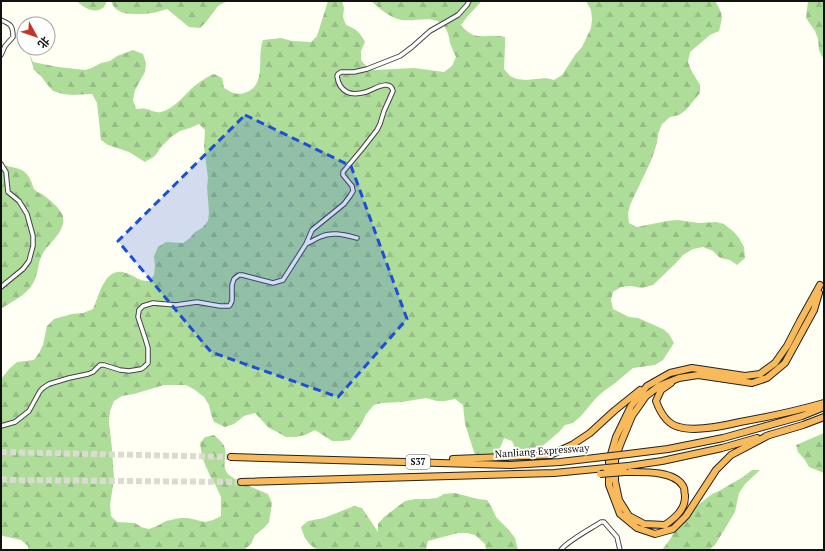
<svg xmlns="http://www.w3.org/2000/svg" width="825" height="551" viewBox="0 0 825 551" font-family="'PT Serif','Noto Sans SC',serif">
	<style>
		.forest { fill: url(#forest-firs) }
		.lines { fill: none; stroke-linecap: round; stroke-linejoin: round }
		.motorway-tunnel { stroke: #dbdbd2; stroke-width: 6; stroke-dasharray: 6 3; stroke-linecap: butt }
		.minor-casing { stroke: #444; stroke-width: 5.5 }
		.motorway-casing { stroke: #222; stroke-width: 8 }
		.minor { stroke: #fff; stroke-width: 3.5 }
		.motorway { stroke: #f8ba5a; stroke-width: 6 }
		.motorway-bridge-casing { stroke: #222; stroke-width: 8; stroke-linecap: butt }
		.motorway-bridge { stroke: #f8ba5a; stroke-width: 6 }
		.marked { fill: #1d4ed8; fill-opacity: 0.2; stroke: #1d4ed8; stroke-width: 3; stroke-dasharray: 8 5; stroke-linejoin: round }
		.labels { text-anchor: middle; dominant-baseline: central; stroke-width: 4; stroke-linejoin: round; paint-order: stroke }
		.shield { fill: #fff; stroke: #585858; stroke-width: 1 }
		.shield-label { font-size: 9px; font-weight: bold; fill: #111 }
		.street-label { font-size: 10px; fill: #111; stroke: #fff }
	</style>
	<defs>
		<pattern id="forest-firs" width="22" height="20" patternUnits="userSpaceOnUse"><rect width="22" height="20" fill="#aedd9a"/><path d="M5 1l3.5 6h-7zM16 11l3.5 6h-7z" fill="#95bd84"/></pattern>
	</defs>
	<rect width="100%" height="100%" fill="#fffff4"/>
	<!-- forest -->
	<path class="forest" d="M77,1H107C106,3 105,5 104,7C95,15 84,8 77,1Z
		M111,1H227L218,6L206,22L200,28L189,27L167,9C164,10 160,11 157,12C149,14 127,16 119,11C115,9 112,5 111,1Z
		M328,1H342L344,8L343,17L346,25C356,29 360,32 365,42L361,51V60L367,67L374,70L414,68L422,69L444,72L452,66L456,57C454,53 452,48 450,43C449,37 448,31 444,26C434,14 416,22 402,20C390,18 380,9 371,1H480V3L467,17L461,25C477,44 485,32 505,37V46L504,69L510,76L517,79L526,80L546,78L554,80L562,75L575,55L582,47L591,28L592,19L591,10L586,1H715C723,14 723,16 719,31L710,35L690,52L688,62L691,70L700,85V93L686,110L679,115L670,117L662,124L658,134L657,143L651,161L630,205L628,214L629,223L637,227L667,221L678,220L699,223L716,222L724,224L734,232L739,238L744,247L745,258L737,265L730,260L720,258L713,251L703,247L693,249L683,255L675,264L653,285L642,288L631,286L621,287L613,292L611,300L613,309L629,317L638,318L663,329L669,334L674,343L663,360L655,365L633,368L614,384L604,391L596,398L581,416L573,423L565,425L559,432L539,449L527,452L516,450L512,441L504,438C500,450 497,454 486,461L476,458L465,424L463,405L455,399L445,401H437L426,398L402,402L382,403L374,405L366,414L362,423L350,440L342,441H332L315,430L305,435L296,437H286L277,432L269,428L255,413L244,416L234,424L225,427L214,422L211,414L209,405L204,397L195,390L186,385H164L134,394L122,396L114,401L110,411L109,422L112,449L114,479L110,505L111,516L117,522L135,523L141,527L149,529L157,526L166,521L180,518H188L205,522L213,520L221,516V497L215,484L210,476L202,457L200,443L205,437L214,435C218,439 224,443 225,449C227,458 221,466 228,474C236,482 257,489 268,494L272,503L269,522L264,528L255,535L251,544L244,550H28V546L21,540L3,536L1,534V379L10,368L17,362L34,360L39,353L43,345L47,326L54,319L72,314L83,313L93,309C99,296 105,265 126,273C136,276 137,281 149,281L154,275L155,266L154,256L158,247L166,242L183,243L190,238L195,232L202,228L208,221L209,212L207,187L208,178L204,147L205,130L199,124L190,128L180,131L171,137L161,147L155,156L145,162L129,152L108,145L101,140L97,103L92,94L72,95L63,94L53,91L46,83L41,76L34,70L29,53L33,62L58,67L85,70L94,67L101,63L110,61L117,56L133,50L143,54L146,63L145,72L135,90L133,100L136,109C139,109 143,108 146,109C152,110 154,113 161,112C173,109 182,98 191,89C198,83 206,77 214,74L222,78L224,88C232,93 238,96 247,92C264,85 259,63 261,49C261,46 262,43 263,40L281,38L292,41L311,42L317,36Z
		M808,1H824V60L819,50L818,39L815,31L806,18Z
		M6,166C18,168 26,169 31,181C32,183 33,187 34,189C36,191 39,193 42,194C49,199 60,208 63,216C66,231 50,242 43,253C37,263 39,275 32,285C26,295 11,302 1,309V167Z
		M824,433V473L809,467L805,460L798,452L796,445Z
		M752,470H760L745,484L739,493L735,512L715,545L709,550H662L671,538L674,531L698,505L712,494L719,491L743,477Z
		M455,493L478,499L487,500L492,508L496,517L509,530L515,538L518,550H486L485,544L475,535L467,533H458L428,541L426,550H318C307,544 305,539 301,527L308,521L324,518L354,506L362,508L378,532V524L384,517L405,501L415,499H427L437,498L444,494Z"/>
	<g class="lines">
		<!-- motorway-tunnel -->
		<path class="motorway-tunnel" d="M1,452L231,457
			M1,479L10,480L241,482"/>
		<defs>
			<path id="minor" d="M1,20C11,24 13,26 13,37L5,46L1,55
				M1,164L6,172L8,192L19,201L27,214L33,236V246L29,261L23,269L1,287
				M306,244C311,242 315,239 320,237C332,231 345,235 357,238
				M1,426L15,422L29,411L40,391L43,388L49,384L69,378L88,374L93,372L100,365H104L120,370L129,371L141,369L144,367L148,363V348L145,338L138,317L139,310L143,306L153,303L176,305L197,302L220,306H229L230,305L232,301V285L234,279L239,275H242L273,283L283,280L306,244L312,230L344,204L350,196L353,191L352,186L343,175V172L363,148L377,130L380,124L384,111L393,91C390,78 373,90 366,92C359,94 353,95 347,92C341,89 338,83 337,76L338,74L341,72H354L367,69L400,56L412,47L430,31L458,15L467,5L469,1
				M561,550C566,542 592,528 601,522H604L617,537L620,550"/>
			<path id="motorway" d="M671,383L661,390L656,401C660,412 666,424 679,427C696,432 723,426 740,422C768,417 796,411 824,403
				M769,435L731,455L716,470L686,516L673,529L655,534L637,528L620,514L609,485V461L616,437L631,406L647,386L670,373L692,368L745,376L760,374L775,363L787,346L800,321L820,285
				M766,436L803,425L824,417
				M628,454L668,449L723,438L802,416L824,407
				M231,457L510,465L560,462L603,457
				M453,459L550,455L572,445L590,433L614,411L640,390
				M628,466L662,461L722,448L757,438
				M625,472C641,472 674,470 683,486C685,488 684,493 685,495C686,509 675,518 665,525L644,524L629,516L619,500L615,481V460L620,445L632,416L646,396L659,386L679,378L698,375L752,383L767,378L785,363L814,310L819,293
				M241,482L554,473L606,468"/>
		</defs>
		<!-- minor casing -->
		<use href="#minor" class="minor-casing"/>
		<!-- motorway casing -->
		<use href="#motorway" class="motorway-casing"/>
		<!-- minor -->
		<use href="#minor" class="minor"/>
		<!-- motorway -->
		<use href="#motorway" class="motorway"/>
		<defs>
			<path id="motorway-bridge" d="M603,457L628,454
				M606,468L628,466
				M600,474L625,472"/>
		</defs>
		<!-- motorway-bridge casing -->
		<use href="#motorway-bridge" class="motorway-bridge-casing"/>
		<!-- motorway-bridge -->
		<use href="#motorway-bridge" class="motorway-bridge"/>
	</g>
	<!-- marked area -->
	<path class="marked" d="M245,115L351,166L407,319L338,397L211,352L118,241Z"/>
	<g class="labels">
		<!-- shield labels -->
		<rect class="shield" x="406" y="455" width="24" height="14" rx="3"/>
		<g class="shield-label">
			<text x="418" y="462">S37</text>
		</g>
		<!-- street labels -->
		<g class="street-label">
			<text transform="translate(542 451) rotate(-4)">Nanliang Expressway</text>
		</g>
	</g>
	<!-- border -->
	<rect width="825" height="551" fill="none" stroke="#111111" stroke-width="4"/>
	<!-- north arrow -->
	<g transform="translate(36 36) rotate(130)"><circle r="19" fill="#ffffff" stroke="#a0a0a0"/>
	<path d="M0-3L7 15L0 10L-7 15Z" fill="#c63523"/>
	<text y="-6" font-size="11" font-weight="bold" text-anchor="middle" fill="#111111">北</text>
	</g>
</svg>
